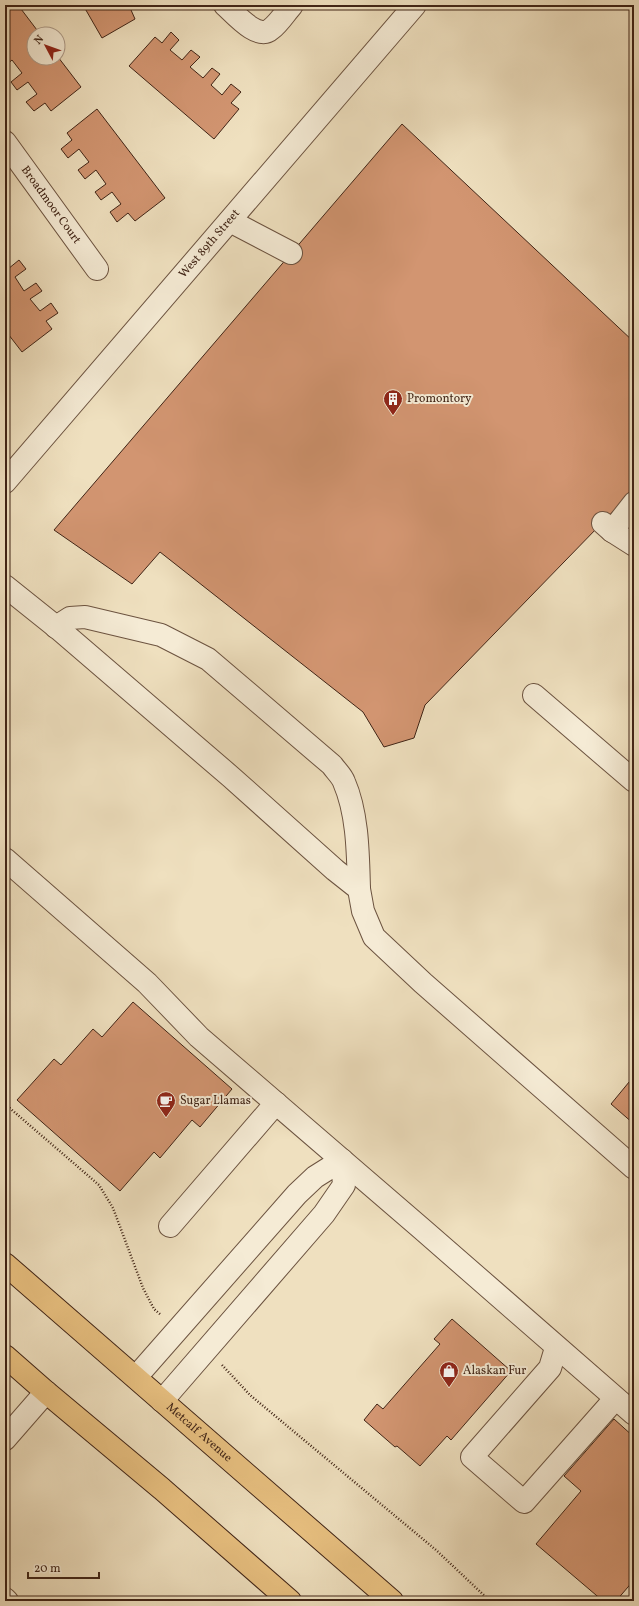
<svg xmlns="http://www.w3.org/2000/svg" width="639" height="1606" viewBox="0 0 639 1606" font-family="Vollkorn,serif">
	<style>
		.building { fill: #d29571; stroke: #402416 }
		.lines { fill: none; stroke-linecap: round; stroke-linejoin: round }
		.minor-casing { stroke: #6c5340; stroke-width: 24 }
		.major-casing { stroke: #402416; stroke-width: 24 }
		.path { stroke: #402416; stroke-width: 2.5; stroke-dasharray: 1 2; stroke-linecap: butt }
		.minor { stroke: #f5ebd5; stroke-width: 22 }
		.major { stroke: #e8c080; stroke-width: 22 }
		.labels { text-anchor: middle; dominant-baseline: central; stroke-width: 4; stroke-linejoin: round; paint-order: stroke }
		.street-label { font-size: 12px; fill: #402416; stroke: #f5ebd5 }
		.poi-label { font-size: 12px; fill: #402416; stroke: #f5ebd5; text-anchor: start }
	</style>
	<rect width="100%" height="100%" fill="#efe0bf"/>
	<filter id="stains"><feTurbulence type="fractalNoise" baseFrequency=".005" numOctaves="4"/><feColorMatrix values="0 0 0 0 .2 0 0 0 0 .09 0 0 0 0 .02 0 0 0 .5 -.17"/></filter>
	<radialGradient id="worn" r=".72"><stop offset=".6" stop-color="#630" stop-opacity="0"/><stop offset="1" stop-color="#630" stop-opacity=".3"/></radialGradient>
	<!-- building -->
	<path class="building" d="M6,5H18L40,34H34V58H58V57L81,87L51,111L45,103L34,111L26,102L37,94L28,82L17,90L11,82L22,73L12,60L5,66Z
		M83,5H140L131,10L135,19L102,38Z
		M171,32L179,40L170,50L182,60L191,50L200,57L190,67L203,78L212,68L220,74L211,85L222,95L231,84L241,92L231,103L239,109L214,139L129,66L155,37L162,43Z
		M97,109L165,198L135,221L128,213L117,222L110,212L121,204L112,192L101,200L95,192L106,184L96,170L85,179L78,170L89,162L79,149L68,158L61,149L72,140L67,133Z
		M402,124L634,342V490L425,705L414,738L384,747L363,712L160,552L132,584L54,530Z
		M19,260L26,269L15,277L24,291L36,283L42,291L30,299L40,311L51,303L58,313L46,321L52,329L22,352L5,330V265L8,269Z
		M133,1002L232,1089L200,1127L192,1120L160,1158L154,1152L120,1191L17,1100L54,1059L61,1065L93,1029L102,1037Z
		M634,1076V1124L611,1104Z
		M452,1319L511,1371L451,1440L447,1436L420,1466L397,1446L395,1447L364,1420L377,1404L383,1409L440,1344L434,1339Z
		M614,1419L634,1437V1580L616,1601H603L536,1544L581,1491L564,1476Z"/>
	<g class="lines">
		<defs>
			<g id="minor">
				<path d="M225,5C235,14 258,41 271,29C279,23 285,13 292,5"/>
				<path id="s1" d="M5,142L97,269"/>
				<path d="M230,221L291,253"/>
				<path id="s2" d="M5,482L415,5"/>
				<path d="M603,523L612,531L634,545"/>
				<path d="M612,531L634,503"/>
				<path d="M5,586L60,630L231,777L335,870L359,889L363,911L374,937L423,983L634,1168"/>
				<path d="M56,627L70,618L85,617L161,635L208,659L332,765C336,771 342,776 344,782C358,814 358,855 359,889"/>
				<path d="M534,695L634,781"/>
				<path d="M5,859L147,983L199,1037L422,1229L634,1414"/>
				<path d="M170,1226L276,1103"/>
				<path d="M556,1348L550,1368L472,1457L524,1502L615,1399"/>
				<path d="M136,1377L297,1194L315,1177L342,1160L344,1185L324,1214L162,1401"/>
				<path d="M5,1439L46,1392"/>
				<path d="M5,1599L7,1601"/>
			</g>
			<g id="major">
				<path id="s3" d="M5,1264L392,1601"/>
				<path d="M5,1356L46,1392L162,1489L290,1601"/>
			</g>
		</defs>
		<!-- minor casing -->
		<use href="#minor" class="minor-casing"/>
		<!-- major casing -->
		<use href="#major" class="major-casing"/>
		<!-- path -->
		<path class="path" d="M5,1104L99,1185L113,1208L143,1288L154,1309L161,1315
			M222,1365L250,1395L436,1550L490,1601"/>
		<!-- minor -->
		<use href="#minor" class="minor"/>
		<!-- major -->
		<use href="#major" class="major"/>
	</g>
	<!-- icons -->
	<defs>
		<symbol id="building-pin" viewBox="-11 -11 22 30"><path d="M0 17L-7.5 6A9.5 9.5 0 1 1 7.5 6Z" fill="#8f2418" stroke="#f5ebd5"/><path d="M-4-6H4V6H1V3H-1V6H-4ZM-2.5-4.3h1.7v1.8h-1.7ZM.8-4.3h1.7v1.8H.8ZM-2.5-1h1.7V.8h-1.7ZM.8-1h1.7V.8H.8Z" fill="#fff"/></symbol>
		<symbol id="cafe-pin" viewBox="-11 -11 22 30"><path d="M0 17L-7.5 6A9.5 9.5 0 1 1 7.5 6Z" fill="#8f2418" stroke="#f5ebd5"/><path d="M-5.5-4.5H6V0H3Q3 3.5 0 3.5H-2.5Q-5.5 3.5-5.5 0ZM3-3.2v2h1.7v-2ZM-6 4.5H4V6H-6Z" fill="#fff"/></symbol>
		<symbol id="shop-pin" viewBox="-11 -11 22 30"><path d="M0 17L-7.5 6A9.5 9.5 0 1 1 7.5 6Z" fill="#8f2418" stroke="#f5ebd5"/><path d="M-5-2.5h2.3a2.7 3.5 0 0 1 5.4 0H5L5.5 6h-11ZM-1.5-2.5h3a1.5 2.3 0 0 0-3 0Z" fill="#fff"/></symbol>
	</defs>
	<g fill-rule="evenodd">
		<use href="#building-pin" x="382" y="388" width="22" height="30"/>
		<use href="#cafe-pin" x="155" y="1090" width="22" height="30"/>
		<use href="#shop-pin" x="438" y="1360" width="22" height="30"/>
	</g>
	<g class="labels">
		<!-- street labels -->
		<g class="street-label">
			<text stroke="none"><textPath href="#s1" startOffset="78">Broadmoor Court</textPath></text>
			<text stroke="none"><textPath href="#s2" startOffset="314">West 89th Street</textPath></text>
			<text stroke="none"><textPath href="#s3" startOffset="257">Metcalf Avenue</textPath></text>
		</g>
		<!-- poi labels -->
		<g class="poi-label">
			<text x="407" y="399">Promontory</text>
			<text x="180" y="1101">Sugar Llamas</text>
			<text x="463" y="1371">Alaskan Fur</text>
		</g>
	</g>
	<!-- margin -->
	<rect width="639" height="1606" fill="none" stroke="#efe0bf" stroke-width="20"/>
	<rect x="6" y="6" width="627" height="1594" fill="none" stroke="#402416" stroke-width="2"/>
	<rect x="10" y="10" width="619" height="1586" fill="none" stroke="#402416"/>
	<!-- north arrow -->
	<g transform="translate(46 46) rotate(311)"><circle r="19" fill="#f5ebd5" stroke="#ad9b89"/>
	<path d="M0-3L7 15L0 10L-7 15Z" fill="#8f2418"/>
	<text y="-6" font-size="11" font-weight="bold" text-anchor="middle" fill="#402416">N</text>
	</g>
	<!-- scale -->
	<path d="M28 1572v6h71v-6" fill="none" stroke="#402416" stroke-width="2"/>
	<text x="34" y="1572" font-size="12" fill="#402416" stroke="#f5ebd5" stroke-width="3" paint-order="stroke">20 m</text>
	<rect width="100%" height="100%" filter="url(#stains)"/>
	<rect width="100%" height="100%" fill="url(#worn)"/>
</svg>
